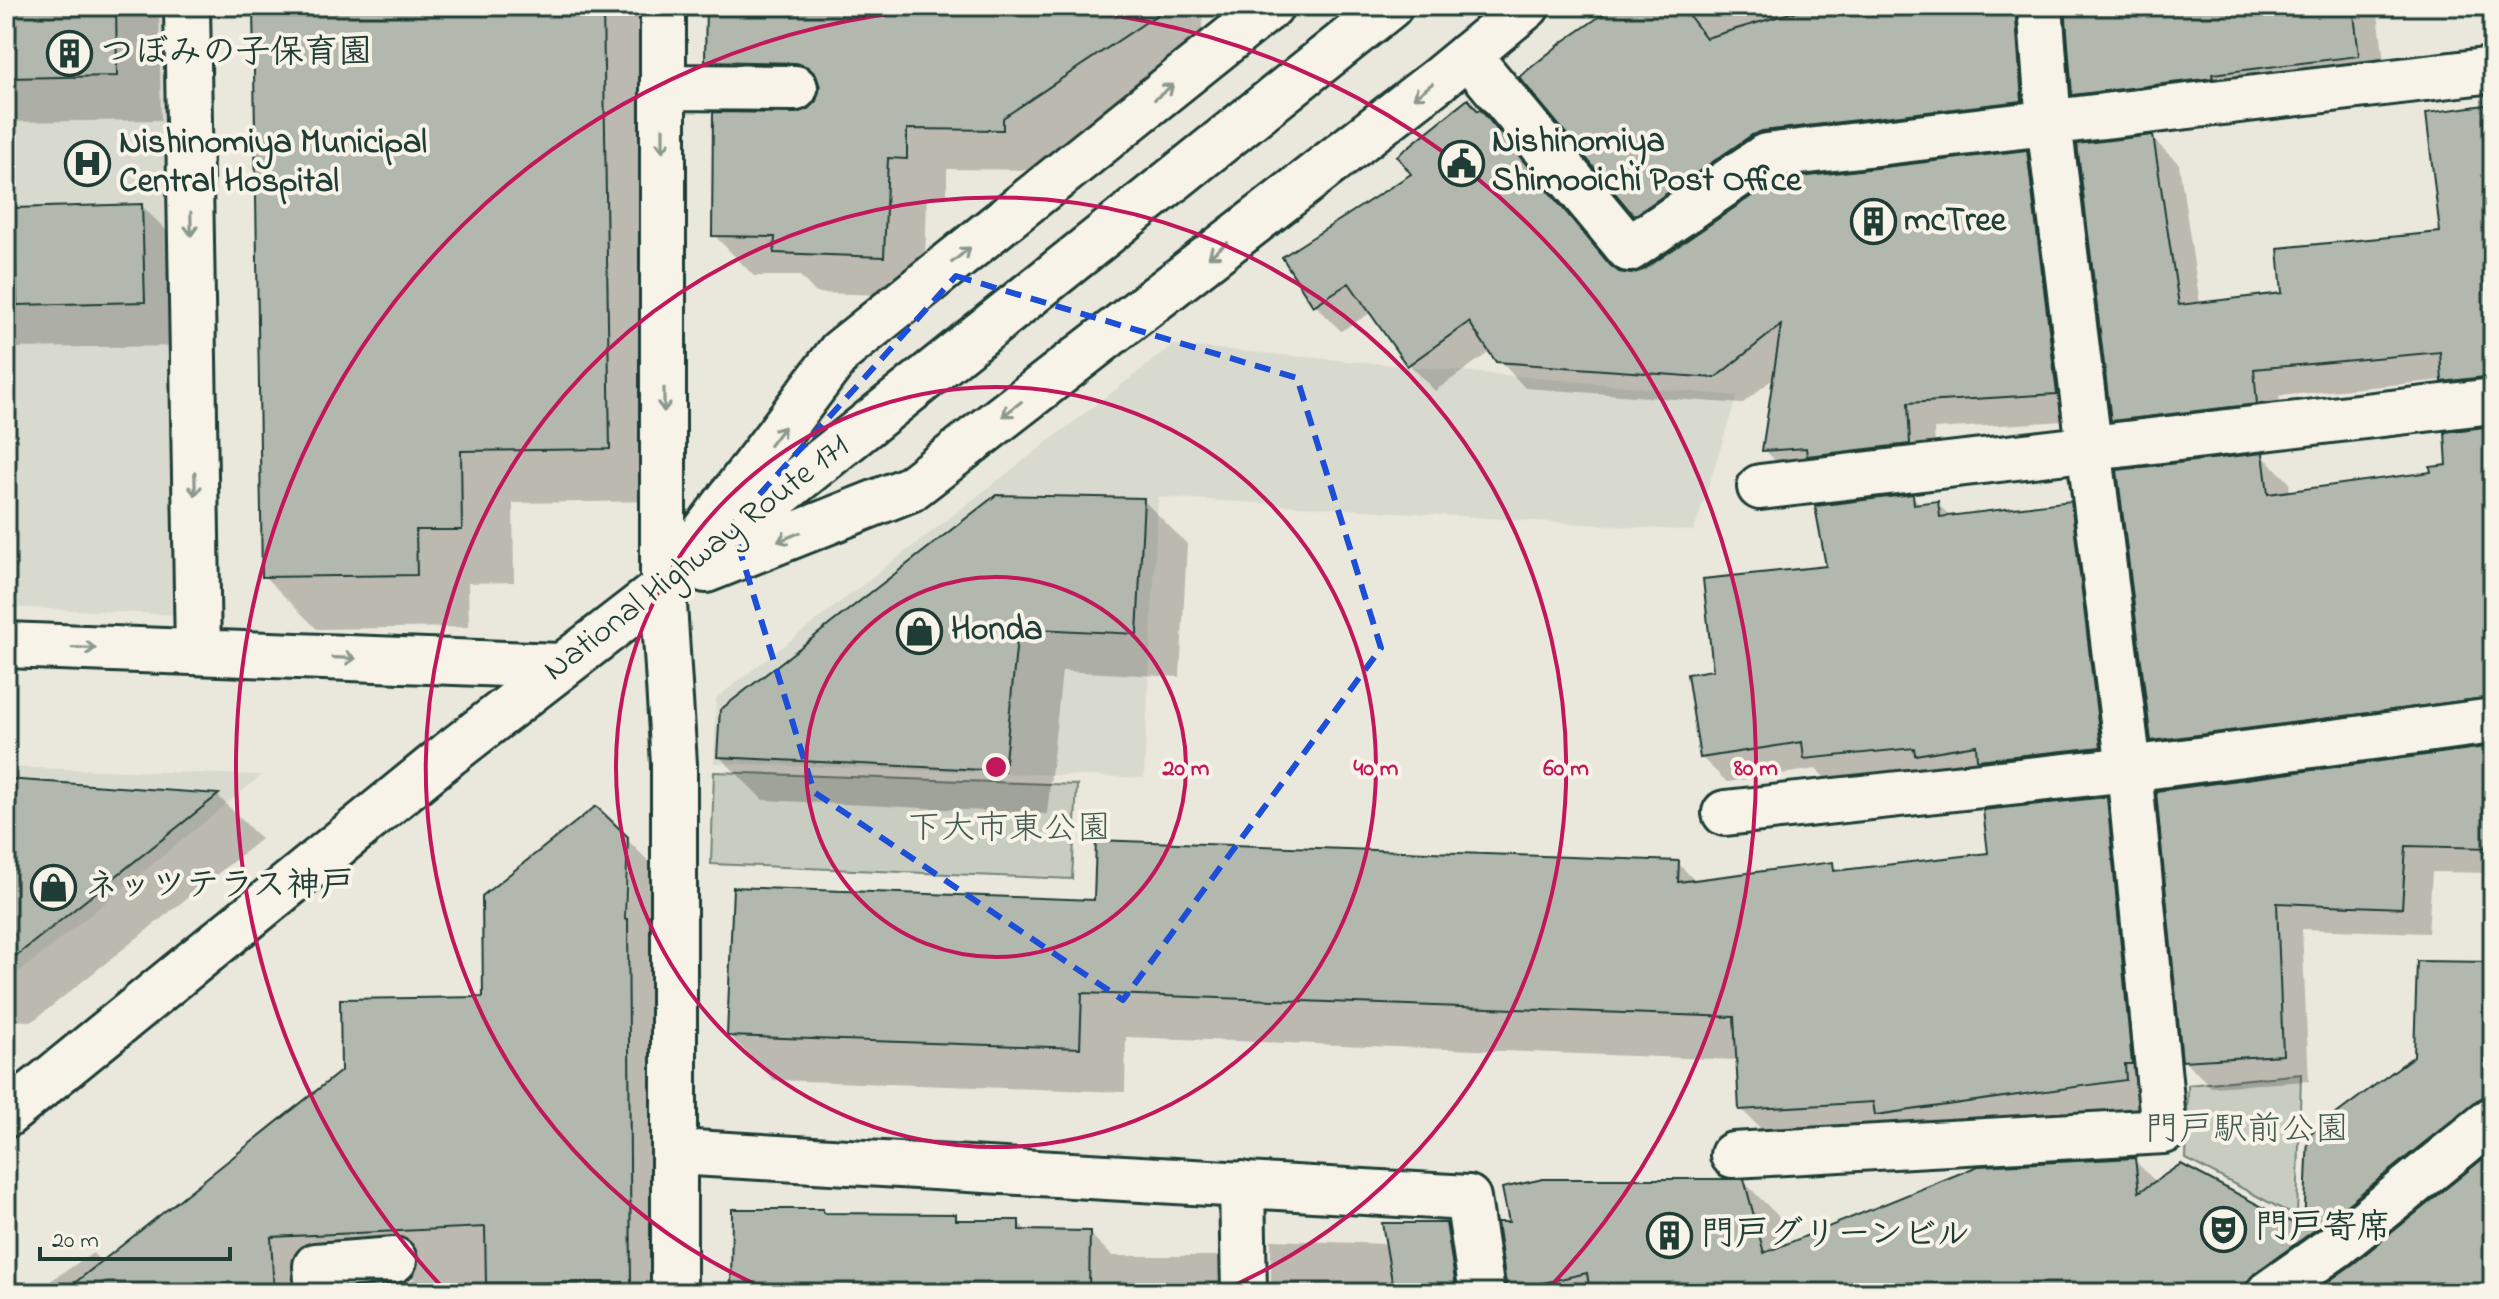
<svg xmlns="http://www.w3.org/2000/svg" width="2499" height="1299" viewBox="0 0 2499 1299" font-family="'Indie Flower','Klee One',sans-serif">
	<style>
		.built { fill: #d9dacf }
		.green { fill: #c8ccc1; stroke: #74847a; stroke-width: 2 }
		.shadow { fill: #0003; fill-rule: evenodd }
		.building { fill: #b2b8ae; stroke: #1f3d34; stroke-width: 2 }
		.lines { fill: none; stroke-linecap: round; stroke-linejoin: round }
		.minor-casing { stroke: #1f3d34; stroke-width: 50 }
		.highway-casing { stroke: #1f3d34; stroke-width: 50 }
		.minor { stroke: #f7f3e8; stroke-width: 44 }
		.highway { stroke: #f7f3e8; stroke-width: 44 }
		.oneway { stroke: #8b988e }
		.marked { fill: none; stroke: #1d4ed8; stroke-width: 6; stroke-dasharray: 16 10; stroke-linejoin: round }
		.ring { fill: none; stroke: #c2185b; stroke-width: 4 }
		.labels { text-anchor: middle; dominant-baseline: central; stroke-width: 8; stroke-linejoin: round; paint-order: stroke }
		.poi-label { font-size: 34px; font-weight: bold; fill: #1f3d34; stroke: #f7f3e8; text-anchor: start }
		.street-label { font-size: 34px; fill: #1f3d34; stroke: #f7f3e8 }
		.park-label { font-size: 34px; fill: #415a50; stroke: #f7f3e8 }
		.centre { fill: #c2185b; stroke: #f7f3e8; stroke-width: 4 }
		.ring-label { font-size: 24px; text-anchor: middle; font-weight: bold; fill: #c2185b; stroke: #f7f3e8; stroke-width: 8; stroke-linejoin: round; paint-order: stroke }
	</style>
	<rect width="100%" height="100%" fill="#eae8dd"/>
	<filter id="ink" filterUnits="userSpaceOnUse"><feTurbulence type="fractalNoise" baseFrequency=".0125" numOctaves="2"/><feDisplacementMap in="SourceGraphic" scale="16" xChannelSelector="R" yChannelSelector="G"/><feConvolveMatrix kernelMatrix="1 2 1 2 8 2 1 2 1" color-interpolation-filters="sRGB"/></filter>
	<g filter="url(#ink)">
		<!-- built -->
		<path class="built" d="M6,6H166L181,615L6,607Z
			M1173,345L1737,396L1694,531L1158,497L1144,778L714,763L716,698Z
			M6,767L262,775L6,983Z"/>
		<!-- green -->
		<path class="green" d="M714,772L1077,785L1072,879L711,864Z
			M2301,1074L2297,1217L2186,1159L2188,1085Z"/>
		<!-- shadow -->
		<path class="shadow" d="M6,6H156L159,9L161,120L6,122Z
			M255,6H654L662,501L513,503L514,582L468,583L469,627L317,629L264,576Z
			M708,6H1203L1201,52L1042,159V170L947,169V198H927L924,296L816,293L800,276H754L714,235L796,115L809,111L818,102L747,100L707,60Z
			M1617,6H2377L2387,84L2102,122L2074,94L2067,9L2055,13L2050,128L1792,159L1664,243L1635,214Z
			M2493,106V405L2471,408L2443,380L2279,396L2283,430L2140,446L2113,420L2152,138L2179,164L2200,304L2284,294L2443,234Z
			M1480,112L1507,138L1619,274L1631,276L2026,152L2053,179L2083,420L1934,429L1936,470L1791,477L1765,450L1775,377L1742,404L1525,388L1491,351L1435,391L1409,364L1372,312L1341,331L1314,304L1414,174Z
			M142,206L186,250L189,346L6,348V210Z
			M2493,428V725L2179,767L2153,740L2262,455L2289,482L2290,493L2433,474L2449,467Z
			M1912,496L1921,505L1937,503L1952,518L2070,504L2096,529L2126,772L1831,784L1816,769L1727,782L1701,757L1715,672L1828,568Z
			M1143,500L1187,544L1180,677L1062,671L1047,814L763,800L719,756Z
			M2493,748V873L2432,872L2428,933L2302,929L2309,1081L2211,1087L2184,1060L2158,792Z
			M6,781L218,796L261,839L33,1021L6,1020Z
			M2106,799L2151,844L2170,1125L1786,1154L1741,1109L1738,1060L1126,1037L1125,1092L774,1080L729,1035L1096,902L1678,863L1696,882L1833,865L1841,873L1991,855Z
			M596,808L669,882L673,1293H344V1291L396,1287L416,1278L357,1283L338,1290L341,1291L340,1293H32L93,1253L102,1263L485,999ZM625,858H629L626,930L622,929Z
			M2419,963L2493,965V1150L2489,1153L2493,1157V1293H1508L1509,1290L1743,1181L1779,1217L1787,1246L2134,1160L2157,1183L2306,1232L2416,1057Z
			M823,1211L827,1215L955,1216L961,1222H1018L1028,1232L1089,1233L1112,1256H1217L1253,1293H733Z
			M1446,1225L1481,1260L1486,1293H1271V1240L1388,1244Z"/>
		<!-- building -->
		<path class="building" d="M6,6H116L117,76L6,78Z
			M253,6H603L610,449L461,451L462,530H416L417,575L262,577Z
			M706,6H1170L1003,118V130L907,129V159L888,158L884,257L774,253L775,237L712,236L713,112L796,113L808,109L816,101L820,87L816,75L808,67L796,63L705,61Z
			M1615,6H1682L1706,38L1797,11L1836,6H2015L2022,101L1762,131L1752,135L1634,216L1519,77L1564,41Z
			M2065,6H2353L2359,56L2212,74L2213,78L2072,95Z
			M1468,99L1478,111L1480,109L1610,265L1619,272L1631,274L1643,270L1775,180L2027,150L2057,394L1908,403L1910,444L1807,456L1806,448L1762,451L1781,325L1715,378L1496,362L1469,322L1407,366L1349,283L1313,306L1282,257L1411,174L1397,156Z
			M2493,104V376L2442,382L2440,352L2254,369L2257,404L2111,421L2077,144L2153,135L2179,305L2282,293L2278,248L2440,232L2426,113Z
			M142,204L145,302L17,305L14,208Z
			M2493,426V697L2151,741L2117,470L2263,453L2268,494L2431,472L2430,467L2447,465L2445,432Z
			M1913,494L1914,504L1938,501L1940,517L2071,501L2101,747L1977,760L1976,745L1915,755L1914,748L1804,759L1802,742L1700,758L1687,674L1713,670L1703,579L1826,566L1815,506Z
			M996,495L1144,498L1137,634L1018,628L1004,771L717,757L720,710Z
			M2493,746V848L2406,846L2402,908L2277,903L2283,1055L2182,1061L2156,791Z
			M6,779L219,794L6,964Z
			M2107,797L2132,1064H2125L2126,1080L1875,1115L1873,1102L1739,1110L1734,1017L1082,993L1080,1048L727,1036L733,887L1094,900L1096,840L1679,861L1678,882L1833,862L1834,871L1988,853L1983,810Z
			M596,806L628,837L625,919H628L631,1282L486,1283L485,1227L271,1237L274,1293H62L341,1071L340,999L483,997L482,896Z
			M2417,961L2493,962L2492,1094L2477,1100L2322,1225L2255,1273L2247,1282L2244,1293H1590L1587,1273L1507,1291L1497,1222H1509L1502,1188L1543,1179H1744L1764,1253L1978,1166L2135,1158L2139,1192L2181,1164L2304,1229L2308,1135L2414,1056Z
			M2491,1152L2493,1293H2312L2353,1264Z
			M732,1209H823V1213L956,1214V1220H1019V1230L1090,1231L1089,1293H731Z
			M1382,1223H1446L1457,1293H1394Z"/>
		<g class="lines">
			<defs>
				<path id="minor" d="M187,6L198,652
					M663,6V588L674,764V1293
					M1468,55L1629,249L1766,156L2493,70
					M663,87L795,88
					M1760,487L2493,401
					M6,645L560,666
					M1725,813L2129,769L2493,721
					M676,1152L1468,1198L1482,1293
					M1733,1155L2164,1131L2129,769L2049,123L2040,6
					M1242,1184L1244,1293
					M318,1293L316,1266L394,1260
					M2269,1293L2337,1245L2493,1119"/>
				<path id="highway" d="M703,534L840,352L1271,6
					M706,570L910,489L1439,79L1527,6
					M6,1115L449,754L663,588L1390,6"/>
			</defs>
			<!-- minor casing -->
			<use href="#minor" class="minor-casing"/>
			<!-- highway casing -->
			<use href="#highway" class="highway-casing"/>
			<!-- minor -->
			<use href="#minor" class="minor"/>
			<!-- highway -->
			<use href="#highway" class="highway"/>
		</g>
		<!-- one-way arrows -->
		<defs><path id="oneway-shaft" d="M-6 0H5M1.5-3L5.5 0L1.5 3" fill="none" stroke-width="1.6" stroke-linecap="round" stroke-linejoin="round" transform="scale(2)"/></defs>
		<g class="oneway">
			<use href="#oneway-shaft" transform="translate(1423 91) rotate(142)"/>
			<use href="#oneway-shaft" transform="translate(1164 92) rotate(-39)"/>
			<use href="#oneway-shaft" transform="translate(663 140) rotate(90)"/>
			<use href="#oneway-shaft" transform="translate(191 224) rotate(89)"/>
			<use href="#oneway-shaft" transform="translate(1218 250) rotate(142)"/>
			<use href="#oneway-shaft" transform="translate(961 255) rotate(-39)"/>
			<use href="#oneway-shaft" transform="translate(664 400) rotate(90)"/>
			<use href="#oneway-shaft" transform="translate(1012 409) rotate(142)"/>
			<use href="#oneway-shaft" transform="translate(777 436) rotate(-53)"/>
			<use href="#oneway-shaft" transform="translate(195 484) rotate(89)"/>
			<use href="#oneway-shaft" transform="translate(789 537) rotate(158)"/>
			<use href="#oneway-shaft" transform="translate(84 648) rotate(2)"/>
			<use href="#oneway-shaft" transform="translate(344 658) rotate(2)"/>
		</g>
	</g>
	<!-- marked area -->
	<path class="marked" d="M956,276L1297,378L1381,648L1123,1000L814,792L732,525Z"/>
	<!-- distance rings -->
	<g class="ring">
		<circle cx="996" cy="767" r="190"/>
		<circle cx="996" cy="767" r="380"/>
		<path d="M773 1292A570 570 0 1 1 1219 1292"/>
		<path d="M445 1290A760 760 0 1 1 1547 1290"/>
	</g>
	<!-- icons -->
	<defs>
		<symbol id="building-ring" viewBox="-11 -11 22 22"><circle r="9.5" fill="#f7f3e8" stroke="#1f3d34" stroke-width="1.5"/><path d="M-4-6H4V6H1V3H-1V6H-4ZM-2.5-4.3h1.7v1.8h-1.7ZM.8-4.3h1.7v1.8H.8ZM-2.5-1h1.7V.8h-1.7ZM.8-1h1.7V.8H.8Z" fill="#1f3d34"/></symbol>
		<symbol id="civic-ring" viewBox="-11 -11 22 22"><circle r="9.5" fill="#f7f3e8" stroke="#1f3d34" stroke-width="1.5"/><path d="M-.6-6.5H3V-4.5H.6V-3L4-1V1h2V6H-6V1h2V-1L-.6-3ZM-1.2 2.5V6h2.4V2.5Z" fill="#1f3d34"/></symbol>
		<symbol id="hospital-ring" viewBox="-11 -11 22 22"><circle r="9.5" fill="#f7f3e8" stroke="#1f3d34" stroke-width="1.5"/><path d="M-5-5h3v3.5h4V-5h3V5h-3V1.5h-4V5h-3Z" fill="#1f3d34"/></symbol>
		<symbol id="shop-ring" viewBox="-11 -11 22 22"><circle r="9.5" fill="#f7f3e8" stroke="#1f3d34" stroke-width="1.5"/><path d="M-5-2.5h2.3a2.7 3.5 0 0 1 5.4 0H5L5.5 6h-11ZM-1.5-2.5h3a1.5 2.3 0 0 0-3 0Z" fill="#1f3d34"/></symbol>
		<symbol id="theatre-ring" viewBox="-11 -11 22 22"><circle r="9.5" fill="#f7f3e8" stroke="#1f3d34" stroke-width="1.5"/><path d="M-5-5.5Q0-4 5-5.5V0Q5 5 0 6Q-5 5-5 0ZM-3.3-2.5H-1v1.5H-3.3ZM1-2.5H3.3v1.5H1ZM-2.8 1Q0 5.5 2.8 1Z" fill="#1f3d34"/></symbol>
	</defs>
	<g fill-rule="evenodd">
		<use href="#building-ring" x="44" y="28" width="51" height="51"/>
		<use href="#civic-ring" x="1436" y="138" width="51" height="51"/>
		<use href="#hospital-ring" x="62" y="138" width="51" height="51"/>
		<use href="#building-ring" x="1848" y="196" width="51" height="51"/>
		<use href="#shop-ring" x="894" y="606" width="51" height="51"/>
		<use href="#shop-ring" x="28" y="862" width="51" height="51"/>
		<use href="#theatre-ring" x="2198" y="1204" width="51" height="51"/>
		<use href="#building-ring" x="1644" y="1210" width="51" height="51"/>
	</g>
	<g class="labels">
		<!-- poi labels -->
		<g class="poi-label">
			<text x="100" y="54">つぼみの子保育園</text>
			<text x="1492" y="143">Nishinomiya<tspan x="1492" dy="39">Shimooichi Post Office</tspan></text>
			<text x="119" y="144">Nishinomiya Municipal<tspan x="119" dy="39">Central Hospital</tspan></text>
			<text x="1904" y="222">mcTree</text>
			<text x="951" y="631">Honda</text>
			<text x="85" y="887">ネッツテラス神戸</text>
			<text x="2255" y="1229">門戸寄席</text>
			<text x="1701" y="1236">門戸グリーンビル</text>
		</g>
		<!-- street labels -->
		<g class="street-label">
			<text transform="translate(697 559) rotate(-38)">National Highway Route 171</text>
		</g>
		<!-- park labels -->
		<g class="park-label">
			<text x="1009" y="830">下大市東公園</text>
			<text x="2247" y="1131">門戸駅前公園</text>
		</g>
	</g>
	<circle cx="996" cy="767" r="12" class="centre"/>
	<g class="ring-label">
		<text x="1186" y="775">20 m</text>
		<text x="1376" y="775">40 m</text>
		<text x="1566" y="775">60 m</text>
		<text x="1756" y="775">80 m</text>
	</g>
	<!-- margin -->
	<rect width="2499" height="1299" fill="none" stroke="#f7f3e8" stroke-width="32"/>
	<rect x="16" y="16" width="2467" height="1267" fill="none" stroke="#1f3d34" stroke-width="3" filter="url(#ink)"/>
	<!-- scale -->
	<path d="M40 1247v12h190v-12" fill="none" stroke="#1f3d34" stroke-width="4"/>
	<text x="52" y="1247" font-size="24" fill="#1f3d34" stroke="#f7f3e8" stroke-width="6" paint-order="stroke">20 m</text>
</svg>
